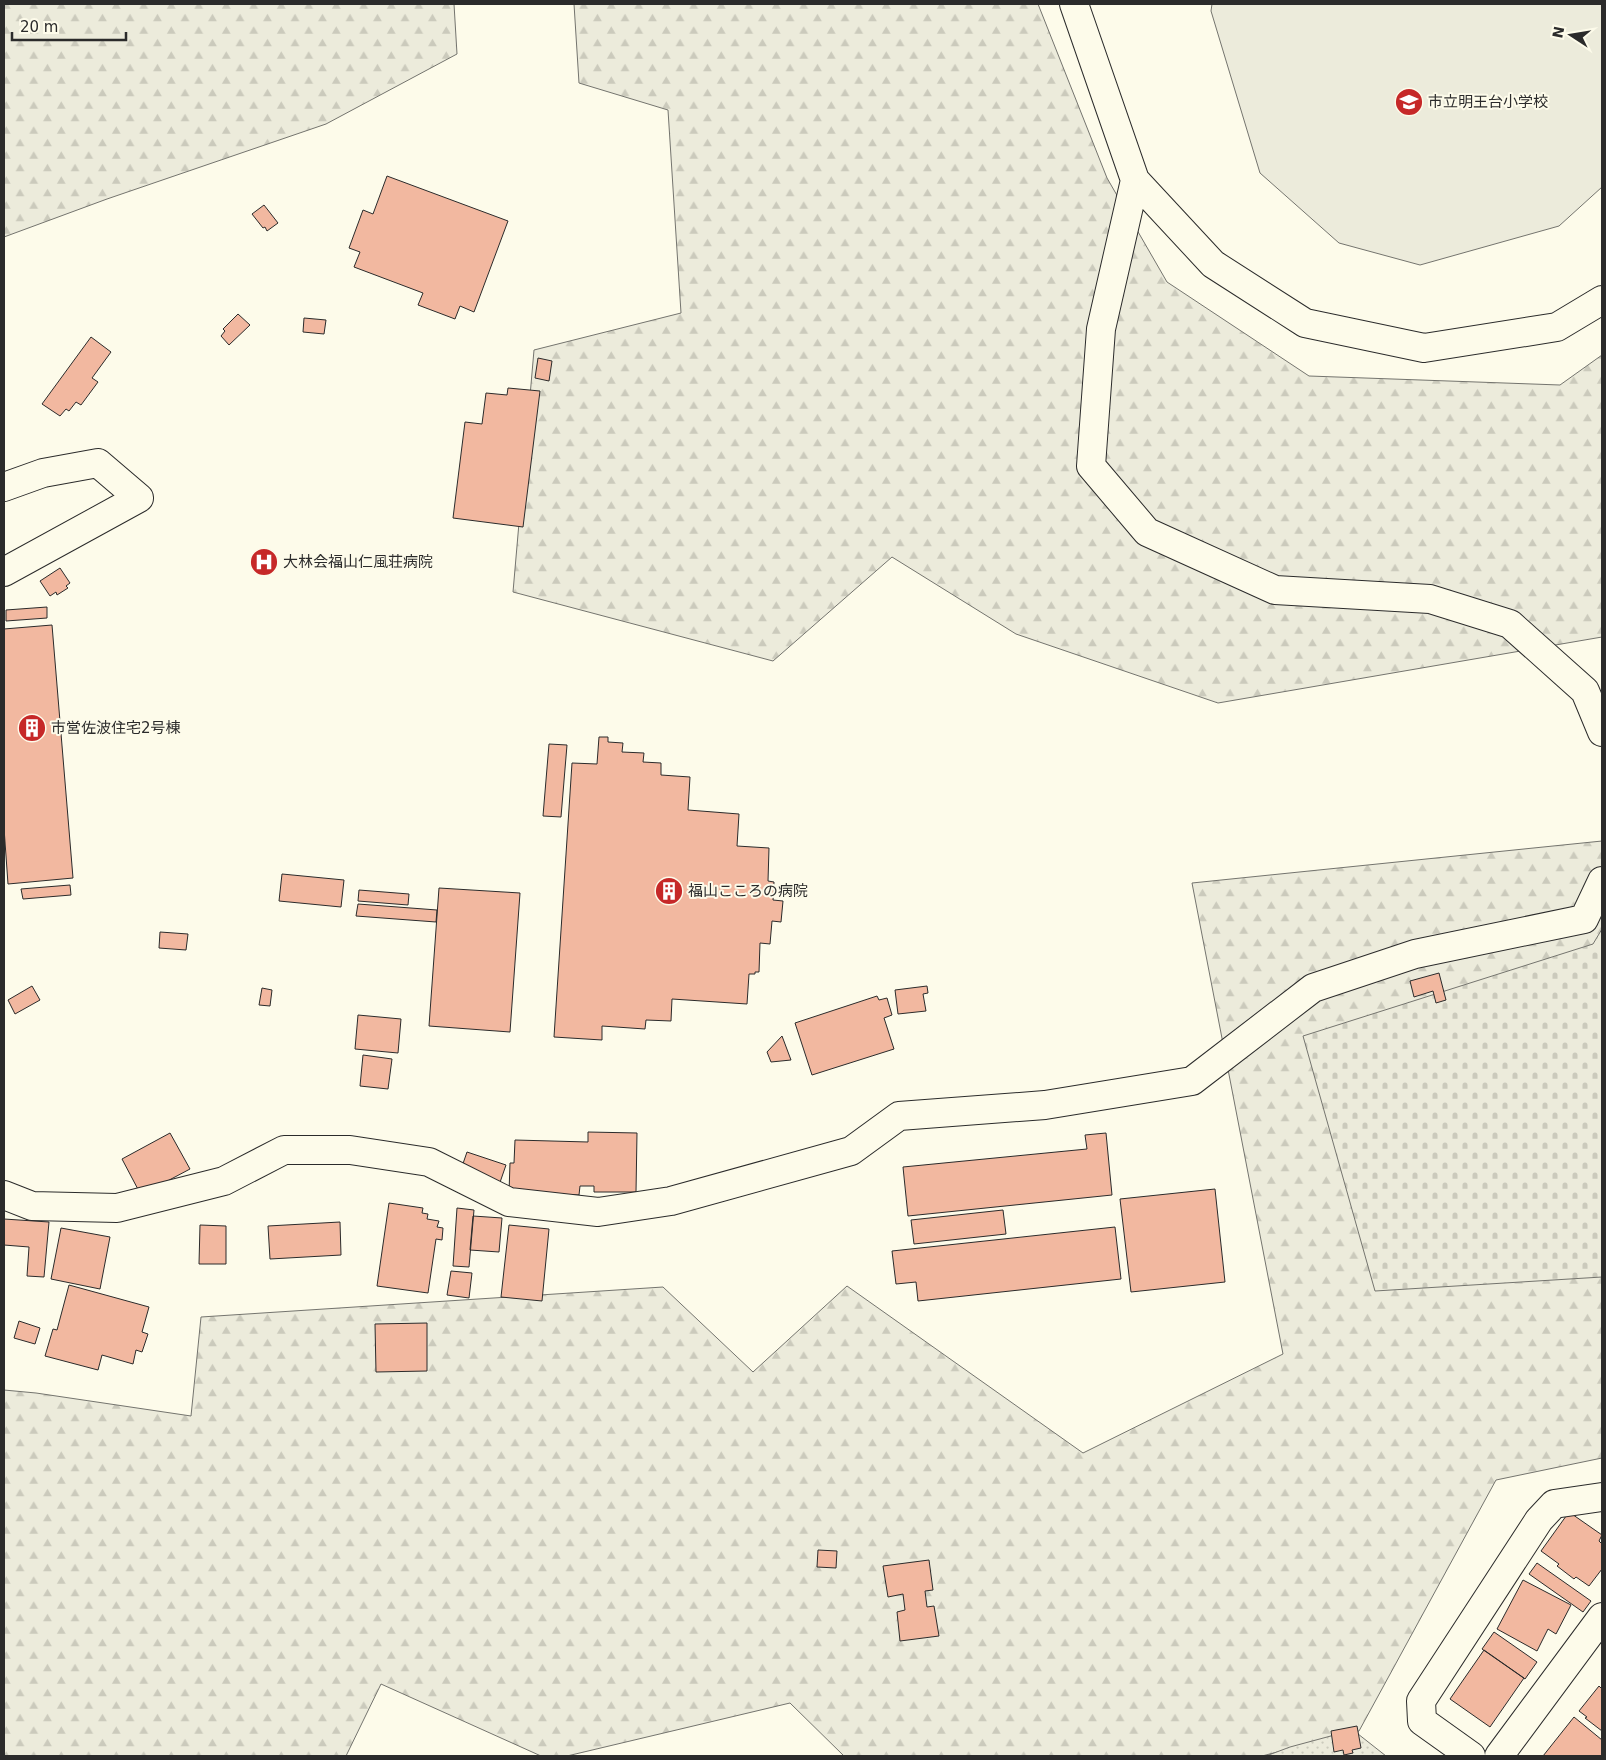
<svg xmlns="http://www.w3.org/2000/svg" width="1606" height="1760" viewBox="0 0 1606 1760" font-family="'DejaVu Sans','Noto Sans JP',sans-serif">
	<style>
		.forest { fill: url(#forest-firs); stroke: #74746e }
		.cemetery { fill: url(#cemetery-stones); stroke: #74746e }
		.park { fill: url(#park-dots); stroke: #74746e }
		.pitch { fill: #ecebdb; stroke: #74746e }
		.building { fill: #f2b8a0; stroke: #2b2b2b }
		.lines { fill: none; stroke-linecap: round; stroke-linejoin: round }
		.minor-casing { stroke: #2b2b2b; stroke-width: 30 }
		.minor { stroke: #fdfbea; stroke-width: 28 }
		.labels { text-anchor: middle; dominant-baseline: central; stroke-width: 4; stroke-linejoin: round; paint-order: stroke }
		.poi-label { font-size: 15px; fill: #2b2b2b; stroke: #fdfbea; text-anchor: start }
	</style>
	<defs>
		<pattern id="forest-firs" width="22" height="20" patternUnits="userSpaceOnUse" patternTransform="scale(1.25)"><rect width="22" height="20" fill="#ecebdb"/><path d="M5 1l3.5 6h-7zM16 11l3.5 6h-7z" fill="#cbcabc"/></pattern>
		<pattern id="cemetery-stones" width="16" height="16" patternUnits="userSpaceOnUse" patternTransform="scale(1.25)"><rect width="16" height="16" fill="#ecebdb"/><path d="M2 7V4a2 2 0 0 1 4 0v3zM10 15v-3a2 2 0 0 1 4 0v3z" fill="#cbcabc"/></pattern>
		<pattern id="park-dots" width="8" height="8" patternUnits="userSpaceOnUse" patternTransform="scale(1.25)"><rect width="8" height="8" fill="#ecebdb"/><path d="M2 2h.1M6 6h.1" fill="none" stroke="#cbcabc" stroke-width="1.8" stroke-linecap="round"/></pattern>
	</defs>
	<rect width="100%" height="100%" fill="#fdfbea"/>
	<!-- forest -->
	<path class="forest" d="M4,4H454L457,54L326,124L107,199L4,237Z
		M574,4H1038L1107,178L1167,282L1309,376L1560,385L1602,355V637L1218,703L1016,634L892,557L773,661L513,592L534,350L681,313L668,110L579,83Z
		M1602,841V1458L1496,1480L1359,1731L1262,1756H844L790,1703L567,1756H541L381,1684L346,1756H4V1390L36,1393L191,1416L201,1317L663,1287L753,1372L847,1286L1083,1453L1283,1354L1192,883Z"/>
	<!-- cemetery -->
	<path class="cemetery" d="M1602,929V1277L1375,1291L1303,1036L1593,944Z"/>
	<!-- park -->
	<path class="park" d="M1353,1730L1386,1756H1266L1290,1747Z"/>
	<!-- pitch -->
	<path class="pitch" d="M1212,4H1602V187L1559,226L1420,265L1339,243L1260,173L1211,11Z"/>
	<!-- building -->
	<path class="building" d="M387,176L508,221L474,312L460,306L455,319L418,305L423,293L354,267L360,252L349,248L363,210L373,214Z
		M264,205L278,223L267,231L265,227L263,228L252,214Z
		M238,314L250,325L229,345L221,336L225,331L223,329Z
		M304,318L326,320L324,334L303,332Z
		M91,337L111,352L92,378L98,382L81,405L76,402L69,411L66,409L60,416L42,404Z
		M538,358L552,361L549,381L535,378Z
		M508,388L540,391L523,527L453,518L465,422L482,424L486,393L507,395Z
		M60,568L70,583L66,586L68,588L57,595L56,592L50,596L40,581Z
		M47,607V618L6,621V610Z
		M52,625L73,878L8,884L4,828V629Z
		M599,737H608V742L623,743L622,752L644,753L643,762L661,763V775L690,777L688,810L739,814L737,846L769,848L768,881L774,882L773,900L783,901L781,922L772,921L770,944L760,943L759,972H755V974H749L747,1004L672,999L671,1021L646,1020L645,1029L602,1026V1040L554,1037L572,763L597,764Z
		M549,744L567,745L561,817L543,816Z
		M282,874L344,880L341,907L279,901Z
		M70,885L71,895L23,899L21,889Z
		M439,888L520,893L510,1032L429,1026Z
		M359,890L409,894L408,905L358,901Z
		M358,904L437,910L436,922L356,916Z
		M160,932L188,934L186,950L159,948Z
		M1439,973L1446,1000L1436,1003L1433,991L1414,997L1410,981Z
		M32,986L40,1000L15,1014L8,1000Z
		M927,986L928,993L923,994L926,1011L898,1014L895,990Z
		M262,988L272,990L270,1006L259,1005Z
		M877,996L879,1000L887,998L892,1015L884,1018L894,1049L812,1075L795,1023Z
		M358,1015L401,1019L398,1053L355,1049Z
		M782,1036L791,1060L771,1062L767,1052Z
		M363,1055L392,1059L388,1089L360,1086Z
		M588,1132L637,1133L636,1192H594V1186H580L579,1195L509,1193L510,1163H514L515,1140L588,1142Z
		M170,1133L190,1169L141,1195L122,1159Z
		M1106,1133L1112,1195L908,1216L903,1167L1087,1149L1085,1135Z
		M467,1152L506,1165L497,1191L458,1178Z
		M1215,1189L1225,1282L1131,1292L1120,1199Z
		M389,1203L423,1208L422,1213L428,1214L427,1219L439,1221L437,1227L443,1228L442,1240L436,1239L428,1293L377,1286Z
		M457,1208L474,1210L469,1267L453,1266Z
		M1003,1210L1006,1234L914,1244L911,1220Z
		M473,1216L502,1218L499,1252L470,1250Z
		M4,1219L49,1222L44,1277L27,1276L29,1247L4,1245Z
		M340,1222L341,1255L270,1259L268,1226Z
		M200,1225L226,1226V1264H199Z
		M509,1225L549,1229L542,1301L501,1297Z
		M1115,1227L1121,1279L918,1301L916,1282L896,1284L892,1251Z
		M61,1228L110,1237L100,1289L51,1279Z
		M451,1271L472,1273L469,1298L447,1295Z
		M69,1285L149,1307L142,1332L148,1334L142,1352L136,1350L133,1364L102,1355L98,1370L45,1356L53,1329L57,1330Z
		M19,1321L40,1328L35,1344L14,1338Z
		M427,1323V1371L376,1372L375,1324Z
		M1569,1512L1602,1535L1599,1541L1602,1544V1569L1589,1586L1576,1577L1574,1579L1557,1566L1559,1564L1541,1551Z
		M818,1550L837,1551L836,1568L817,1567Z
		M929,1560L933,1590L925,1591L927,1607L934,1606L939,1636L900,1641L897,1612L905,1610L903,1594L888,1597L883,1566Z
		M1537,1563L1591,1601L1583,1612L1529,1574Z
		M1523,1580L1571,1605L1556,1634L1548,1629L1537,1651L1497,1629Z
		M1494,1632L1537,1662L1525,1679L1482,1649Z
		M1484,1650L1524,1678L1490,1727L1450,1699Z
		M1599,1686L1602,1689V1731L1585,1718L1587,1717L1579,1711Z
		M1574,1717L1602,1740V1756H1543Z
		M1357,1726L1361,1748L1352,1750L1353,1753L1344,1755L1343,1750L1334,1752L1331,1731Z"/>
	<g class="lines">
		<defs>
			<path id="minor" d="M1074,4L1135,180L1213,264L1305,323L1424,348L1557,327L1602,300
				M1135,180L1101,329L1091,466L1147,532L1275,590L1430,599L1510,624L1585,691L1602,732
				M4,487L43,473L98,463L139,498L4,572
				M4,1195L32,1206L117,1208L224,1181L284,1150H350L429,1162L509,1202L598,1212L671,1201L851,1151L899,1116L1045,1105L1192,1081L1313,988L1415,954L1584,919L1602,881
				M1471,1756L1422,1721L1421,1701L1539,1520L1554,1504L1602,1497
				M1499,1756L1602,1617"/>
		</defs>
		<!-- minor casing -->
		<use href="#minor" class="minor-casing"/>
		<!-- minor -->
		<use href="#minor" class="minor"/>
	</g>
	<!-- icons -->
	<defs>
		<symbol id="school-disc" viewBox="-11 -11 22 22"><circle r="9.5" fill="#c62828" stroke="#fdfbea"/><path d="M0-5L7-2L0 1L-7-2ZM-4 1L0 2.5L4 1V4Q0 6-4 4Z" fill="#fff"/></symbol>
		<symbol id="hospital-disc" viewBox="-11 -11 22 22"><circle r="9.5" fill="#c62828" stroke="#fdfbea"/><path d="M-5-5h3v3.5h4V-5h3V5h-3V1.5h-4V5h-3Z" fill="#fff"/></symbol>
		<symbol id="building-disc" viewBox="-11 -11 22 22"><circle r="9.5" fill="#c62828" stroke="#fdfbea"/><path d="M-4-6H4V6H1V3H-1V6H-4ZM-2.5-4.3h1.7v1.8h-1.7ZM.8-4.3h1.7v1.8H.8ZM-2.5-1h1.7V.8h-1.7ZM.8-1h1.7V.8H.8Z" fill="#fff"/></symbol>
	</defs>
	<g fill-rule="evenodd">
		<use href="#school-disc" x="1393" y="86" width="32" height="32"/>
		<use href="#hospital-disc" x="248" y="546" width="32" height="32"/>
		<use href="#building-disc" x="16" y="712" width="32" height="32"/>
		<use href="#building-disc" x="653" y="875" width="32" height="32"/>
	</g>
	<g class="labels">
		<!-- poi labels -->
		<g class="poi-label">
			<text x="1428" y="102">市立明王台小学校</text>
			<text x="283" y="562">大林会福山仁風荘病院</text>
			<text x="51" y="728">市営佐波住宅2号棟</text>
			<text x="688" y="891">福山こころの病院</text>
		</g>
	</g>
	<!-- border -->
	<rect width="1606" height="1760" fill="none" stroke="#2b2b2b" stroke-width="10"/>
	<!-- north arrow -->
	<g transform="translate(1571 35) rotate(282)" stroke="#fdfbea" stroke-width="4" paint-order="stroke">
	<path d="M0-4L9 19L0 12L-9 19Z" fill="#2b2b2b"/>
	<text y="-8" font-size="14" font-weight="bold" text-anchor="middle" fill="#2b2b2b">N</text>
	</g>
	<!-- scale -->
	<path d="M12 32v8h114v-8" fill="none" stroke="#2b2b2b" stroke-width="2.5"/>
	<text x="20" y="32" font-size="15" fill="#2b2b2b" stroke="#fdfbea" stroke-width="4" paint-order="stroke">20 m</text>
</svg>
